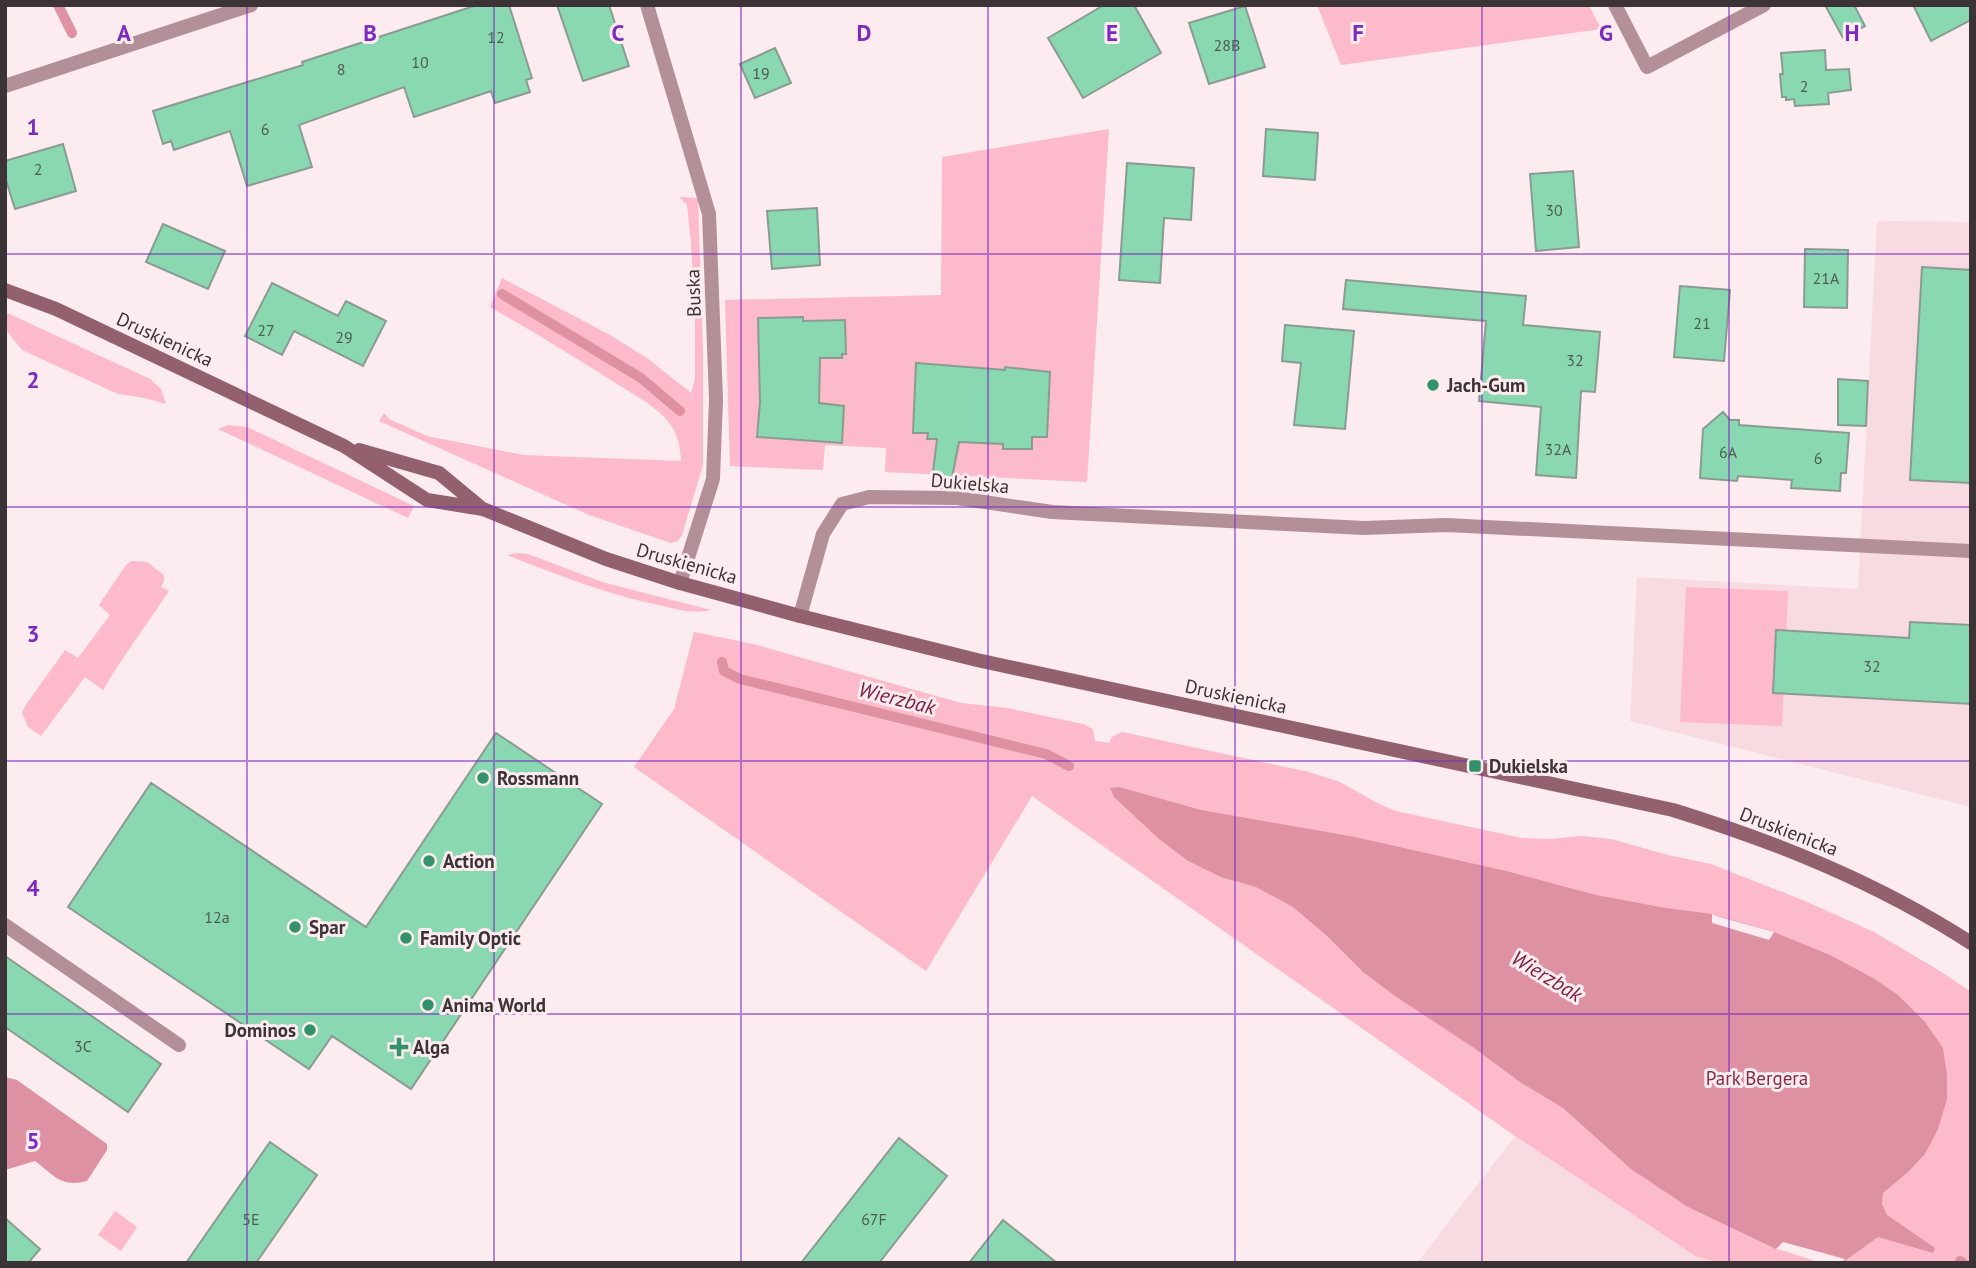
<svg xmlns="http://www.w3.org/2000/svg" width="1976" height="1268" viewBox="0 0 1976 1268" font-family="'PT Sans',sans-serif">
	<style>
		.built { fill: #f8dbe1 }
		.green { fill: #fdbaca }
		.water { fill: #df91a4 }
		.pier { fill: #fcebef }
		.lines { fill: none; stroke-linecap: round; stroke-linejoin: round }
		.stream { stroke: #df91a4; stroke-width: 10 }
		.building { fill: #89d8b1; stroke: #8a9c92; stroke-width: 2 }
		.street { stroke: #b39097; stroke-width: 14 }
		.secondary { stroke: #93616d; stroke-width: 14 }
		.grid { fill: none; stroke: #7b2cbf; stroke-width: 2; stroke-opacity: 0.55 }
		.poi-dot { fill: #34926b; stroke: #fcebef; stroke-width: 2.5 }
		.labels { text-anchor: middle; dominant-baseline: central; stroke-width: 6; stroke-linejoin: round; paint-order: stroke }
		.number-label { font-size: 16px; fill: #4e5c54 }
		.street-label { font-size: 19px; fill: #3b3335; stroke: #fcebef }
		.poi-label { font-size: 19px; font-weight: bold; fill: #3b3335; stroke: #fcebef; text-anchor: start }
		.park-label { font-size: 19px; fill: #842a48; stroke: #fcebef }
		.water-label { font-size: 21px; font-style: italic; fill: #791e3f; stroke: #fcebef }
		.grid-label { font-size: 23px; text-anchor: middle; font-weight: bold; fill: #7b2cbf; stroke: #fcebef; stroke-width: 6; stroke-linejoin: round; paint-order: stroke }
	</style>
	<rect width="100%" height="100%" fill="#fcebef"/>
	<!-- built -->
	<path class="built" d="M1877,221L1971,222V807L1630,721L1637,577L1858,589Z
		M1515,1136L1695,1256L1720,1263H1417Z"/>
	<!-- green -->
	<path class="green" d="M1317,5H1589L1601,29L1341,65Z
		M1109,129L1087,482L885,472L886,448L825,445L823,470L730,466L725,300L941,295L942,157Z
		M679,197L698,198L703,351V465L682,535L678,541L671,543L589,515L379,421L384,413L389,419L427,436L523,455L681,461C680,448 679,437 671,425C659,407 629,392 611,380C571,355 531,330 490,307L502,278L610,335L647,358L691,393L695,379V321L691,242L687,205Z
		M5,312L150,379L161,389L166,404L145,398L118,394L22,350L5,329Z
		M228,425L247,427L414,506L408,518L218,429Z
		M517,553L528,554L602,582L711,610C695,614 679,610 663,606C609,595 558,575 507,555Z
		M132,561L147,562L164,575V581L161,587L169,591L117,667L103,690L85,677L41,736L28,727L22,713L25,706L65,650L78,658L110,615L99,605L126,565Z
		M1686,587L1788,591L1782,726L1680,722Z
		M694,632L753,644L961,703L1007,708L1083,724L1093,729L1095,741L1109,743L1112,737L1122,732L1309,772L1340,782L1381,805L1396,811L1522,838L1548,839L1582,836L1611,839L1668,855L1711,864L1805,901L1874,932L1940,971L1971,992V1263H1720L1695,1256L1515,1136L1032,796L926,971L634,767L674,709Z
		M115,1211L137,1227L121,1251L98,1235Z"/>
	<!-- water -->
	<path class="water" d="M1119,787L1201,810L1355,837L1506,871L1596,895L1666,908L1712,914L1774,932L1830,955L1873,978L1898,995L1925,1022L1943,1048L1947,1075V1099L1938,1129L1925,1154L1908,1172L1883,1193L1882,1204L1887,1215L1935,1248L1933,1253L1878,1237L1842,1263H1822L1776,1249L1688,1207L1631,1169L1563,1108L1520,1082L1474,1048L1395,996L1363,972L1326,935L1293,907L1256,887L1221,877L1188,861L1159,839L1114,797L1110,788Z
		M5,1077L17,1080L107,1144V1150L87,1181C61,1188 54,1175 35,1161L5,1170Z"/>
	<!-- pier -->
	<path class="pier" d="M1712,914L1720,917L1774,932L1769,940L1712,923Z
		M1783,1242L1845,1259L1842,1263H1822L1776,1249Z"/>
	<g class="lines">
		<!-- stream -->
		<path class="stream" d="M58,5L72,33
			M502,294L641,378L680,411
			M722,662L724,671L740,679L1046,754L1069,766
			M1960,1261L1963,1263"/>
	</g>
	<!-- building -->
	<path class="building" d="M477,5H509L532,78L526,80L530,92L495,103L491,91L414,117L404,87L299,125L312,167L247,186L230,131L174,150L171,141L163,144L153,111L303,65L302,62Z
		M557,5H609L629,66L583,81Z
		M1104,5H1134L1161,53L1083,98L1048,38Z
		M1825,5H1854L1865,26L1843,38Z
		M1913,5H1971V20L1931,41Z
		M1245,6L1265,67L1209,84L1189,23Z
		M775,48L791,83L755,98L740,64Z
		M1825,50L1826,70L1849,69L1851,90L1828,93L1829,104L1795,106L1794,99L1786,100V97H1782L1780,74H1783L1781,53Z
		M1266,129L1318,133L1315,180L1263,176Z
		M63,144L76,191L15,209L5,177V161Z
		M1127,163L1194,168L1191,220L1164,218L1160,283L1119,280Z
		M1573,171L1579,247L1536,251L1530,174Z
		M817,208L820,265L772,269L767,211Z
		M163,224L225,251L208,289L146,262Z
		M1805,249L1848,250L1847,308L1804,307Z
		M1922,267L1971,270V483L1910,480Z
		M1346,280L1526,296L1523,325L1600,332L1595,392L1581,391L1576,478L1536,475L1541,407L1479,401L1486,321L1343,309Z
		M272,283L338,316L346,301L386,321L363,366L294,331L282,355L245,336Z
		M1680,286L1730,290L1724,361L1674,357Z
		M803,317V321L845,320L846,354H842V358H820L819,403L844,406L842,443L757,437L760,402L758,318Z
		M1285,325L1354,331L1345,429L1294,425L1301,363L1282,361Z
		M916,363L1005,370V367L1050,372L1047,437H1032V449H1003V444L959,442L950,488H931L937,439H927L928,433H913Z
		M1838,379L1868,381L1866,426L1838,425Z
		M1723,412L1730,420H1739V425L1849,433L1846,473H1841L1840,491L1791,488L1792,480L1738,476L1737,481L1700,478L1703,429Z
		M1910,622L1971,625V704L1773,693L1776,630L1909,638Z
		M496,733L602,804L411,1089L332,1036L309,1069L68,907L151,783L366,927Z
		M5,956L161,1064L128,1112L5,1027Z
		M899,1138L947,1176L879,1263H801Z
		M270,1142L317,1175L256,1263H186Z
		M5,1218L40,1249L28,1263H5Z
		M1003,1220L1057,1263H969Z"/>
	<g class="lines">
		<!-- street -->
		<path class="street" d="M647,5L709,214L716,399L713,479L680,583
			M1615,5L1647,67L1764,5
			M5,86L251,5
			M800,616L823,534L842,504L869,497L957,498L1052,512L1150,517L1364,528L1446,525L1971,551
			M5,925L179,1045"/>
		<!-- secondary -->
		<path class="secondary" d="M5,290L56,309L344,446L427,500L483,509L606,559L680,583L800,616L977,660L1673,810C1779,843 1878,883 1971,943
			M359,450L439,473L480,507"/>
	</g>
	<!-- grid -->
	<path class="grid" d="M247,5V1263M494,5V1263M741,5V1263M988,5V1263M1235,5V1263M1482,5V1263M1729,5V1263M5,254H1971M5,507H1971M5,761H1971M5,1014H1971"/>
	<!-- markers -->
	<g class="poi-dot">
		<circle cx="1433" cy="385" r="7"/>
		<rect x="1468" y="759" width="14" height="14" rx="3.5"/>
		<circle cx="483" cy="778" r="7"/>
		<circle cx="429" cy="861" r="7"/>
		<circle cx="295" cy="927" r="7"/>
		<circle cx="406" cy="938" r="7"/>
		<circle cx="428" cy="1005" r="7"/>
		<circle cx="310" cy="1030" r="7"/>
		<path d="M395.5 1036.5h7v7h7v7h-7v7h-7v-7h-7v-7h7z"/>
	</g>
	<g class="labels">
		<!-- number labels -->
		<g class="number-label">
			<text x="496" y="37">12</text>
			<text x="1227" y="45">28B</text>
			<text x="420" y="62">10</text>
			<text x="341" y="69">8</text>
			<text x="761" y="73">19</text>
			<text x="1804" y="86">2</text>
			<text x="265" y="129">6</text>
			<text x="38" y="169">2</text>
			<text x="1554" y="210">30</text>
			<text x="1826" y="278">21A</text>
			<text x="1702" y="323">21</text>
			<text x="266" y="330">27</text>
			<text x="344" y="337">29</text>
			<text x="1575" y="360">32</text>
			<text x="1558" y="449">32A</text>
			<text x="1728" y="452">6A</text>
			<text x="1818" y="458">6</text>
			<text x="1872" y="666">32</text>
			<text x="217" y="917">12a</text>
			<text x="83" y="1046">3C</text>
			<text x="251" y="1219">5E</text>
			<text x="874" y="1219">67F</text>
		</g>
		<!-- street labels -->
		<g class="street-label">
			<text transform="translate(693 293) rotate(-92)">Buska</text>
			<text transform="translate(165 339) rotate(25)">Druskienicka</text>
			<text transform="translate(970 483) rotate(5)">Dukielska</text>
			<text transform="translate(687 563) rotate(16)">Druskienicka</text>
			<text transform="translate(1236 696) rotate(12)">Druskienicka</text>
			<text transform="translate(1789 831) rotate(21)">Druskienicka</text>
		</g>
		<!-- poi labels -->
		<g class="poi-label">
			<text x="1447" y="385">Jach-Gum</text>
			<text x="1489" y="766">Dukielska</text>
			<text x="497" y="778">Rossmann</text>
			<text x="443" y="861">Action</text>
			<text x="309" y="927">Spar</text>
			<text x="420" y="938">Family Optic</text>
			<text x="442" y="1005">Anima World</text>
			<text x="296" y="1030" text-anchor="end">Dominos</text>
			<text x="413" y="1047">Alga</text>
		</g>
		<!-- park labels -->
		<g class="park-label">
			<text x="1757" y="1078">Park Bergera</text>
		</g>
		<!-- water labels -->
		<g class="water-label">
			<text transform="translate(897 698) rotate(14)">Wierzbak</text>
			<text transform="translate(1547 976) rotate(31)">Wierzbak</text>
		</g>
	</g>
	<g class="grid-label">
		<text x="124" y="41">A</text>
		<text x="370" y="41">B</text>
		<text x="618" y="41">C</text>
		<text x="864" y="41">D</text>
		<text x="1112" y="41">E</text>
		<text x="1358" y="41">F</text>
		<text x="1606" y="41">G</text>
		<text x="1852" y="41">H</text>
		<text x="33" y="135">1</text>
		<text x="33" y="388">2</text>
		<text x="33" y="642">3</text>
		<text x="33" y="896">4</text>
		<text x="33" y="1149">5</text>
	</g>
	<!-- border -->
	<rect width="1976" height="1268" fill="none" stroke="#3b3335" stroke-width="14"/>
</svg>
